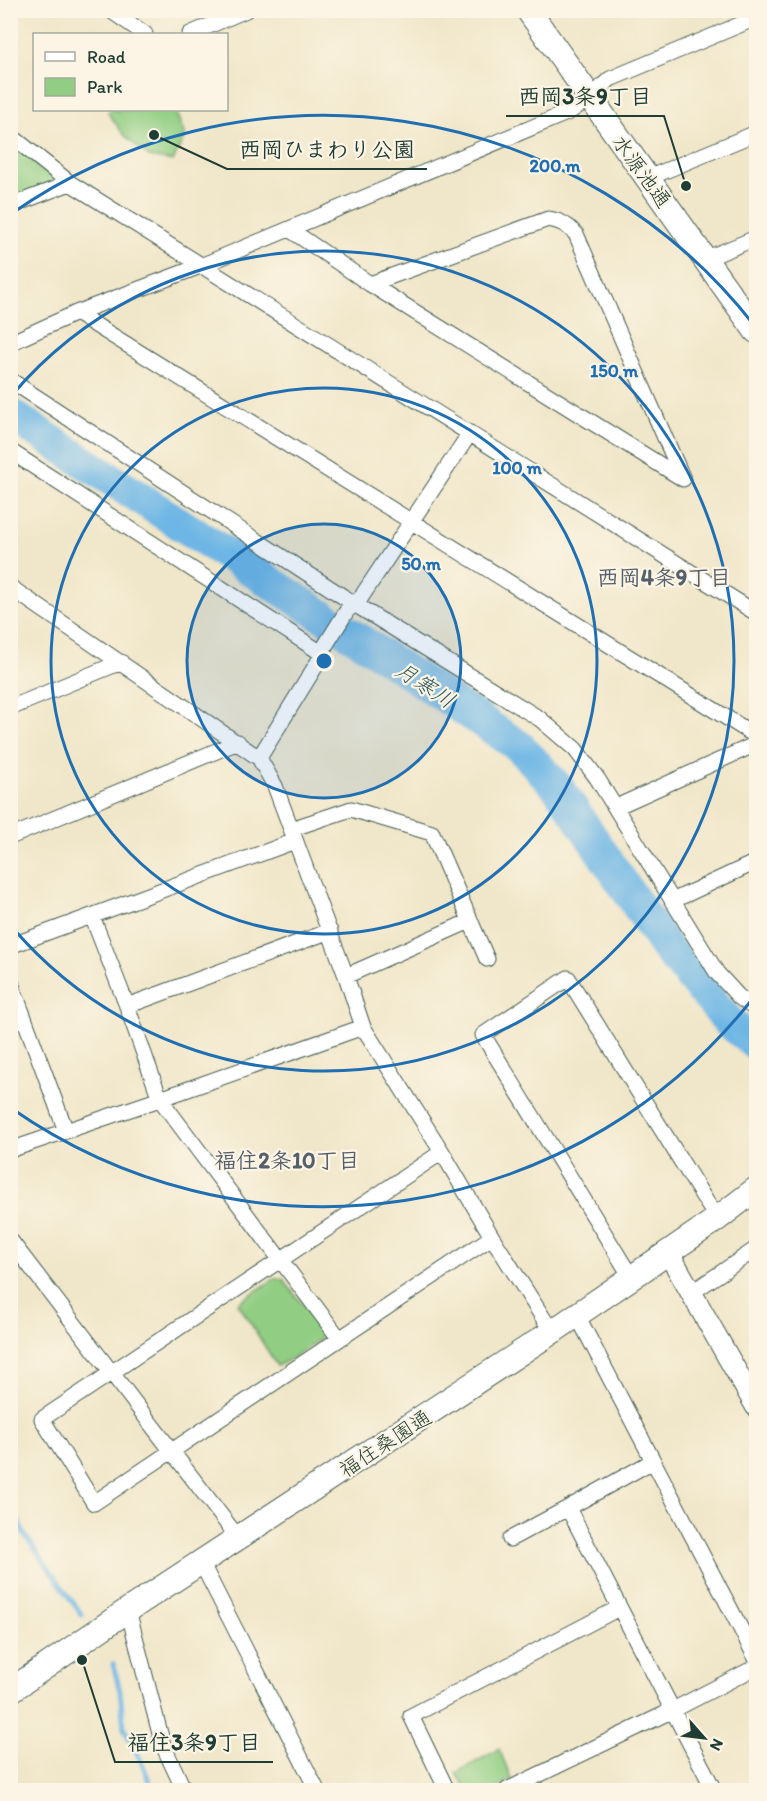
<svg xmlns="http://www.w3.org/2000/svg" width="767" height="1801" viewBox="0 0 767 1801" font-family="Itim,'Klee One',sans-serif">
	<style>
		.green { fill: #91ce83; stroke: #58865c; stroke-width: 1.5 }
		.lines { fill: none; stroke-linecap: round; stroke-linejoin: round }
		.stream { stroke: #6db6e5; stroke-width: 5 }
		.river { stroke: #6db6e5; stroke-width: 33 }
		.street-casing { stroke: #3e564a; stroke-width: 17 }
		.secondary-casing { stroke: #3e564a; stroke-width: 23 }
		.primary-casing { stroke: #3e564a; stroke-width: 26 }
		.street { stroke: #fff; stroke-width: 15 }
		.secondary { stroke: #fff; stroke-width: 21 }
		.primary { stroke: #fff; stroke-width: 24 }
		.ring { fill: none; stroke: #1f6fb2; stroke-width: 3 }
		.labels { text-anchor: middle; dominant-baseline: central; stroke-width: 4.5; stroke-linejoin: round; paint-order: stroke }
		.street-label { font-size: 21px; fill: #1f3d34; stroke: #fcf5e5 }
		.neighbourhood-label { font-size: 22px; font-weight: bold; fill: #56606c; stroke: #fcf5e5 }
		.water-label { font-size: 22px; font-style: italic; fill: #325b60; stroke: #fcf5e5 }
		.centre { fill: #1f6fb2; stroke: #fcf5e5; stroke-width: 3 }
		.ring-label { font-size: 18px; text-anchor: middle; font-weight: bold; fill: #1f6fb2; stroke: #fcf5e5; stroke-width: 4.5; stroke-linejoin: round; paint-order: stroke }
		.leader { fill: none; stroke: #1f3d34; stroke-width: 2 }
		.callout-dot { fill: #1f3d34; stroke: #fcf5e5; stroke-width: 2 }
		.callout-label { font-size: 22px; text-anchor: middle; font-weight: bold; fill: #1f3d34; stroke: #fcf5e5; stroke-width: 4.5; stroke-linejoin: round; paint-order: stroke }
	</style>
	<rect width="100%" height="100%" fill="#fcf5e5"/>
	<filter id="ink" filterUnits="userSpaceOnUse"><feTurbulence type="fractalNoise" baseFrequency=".0167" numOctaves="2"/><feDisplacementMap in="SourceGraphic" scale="12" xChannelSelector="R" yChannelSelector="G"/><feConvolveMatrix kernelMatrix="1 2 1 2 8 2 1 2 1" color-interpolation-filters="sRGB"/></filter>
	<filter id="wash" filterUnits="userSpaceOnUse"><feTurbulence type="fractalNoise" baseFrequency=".008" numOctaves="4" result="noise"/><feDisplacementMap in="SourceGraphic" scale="24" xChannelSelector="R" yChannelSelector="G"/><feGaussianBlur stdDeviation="1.35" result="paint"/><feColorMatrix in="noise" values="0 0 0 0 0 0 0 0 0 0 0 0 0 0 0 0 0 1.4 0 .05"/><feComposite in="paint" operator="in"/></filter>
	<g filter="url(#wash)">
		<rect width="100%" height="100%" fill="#f0e6c9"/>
		<!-- green -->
		<path class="green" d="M110,110H175L185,136L173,161L149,157L124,135L108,113Z
			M11,143L63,181L11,203Z
			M274,1279H283L322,1330L320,1339L287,1361L277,1366L238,1303Z
			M499,1749L512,1780L494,1790H468L456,1773Z"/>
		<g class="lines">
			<!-- stream -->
			<path class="stream" d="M10,1502L24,1534L82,1615
				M113,1664L120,1691L124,1728L141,1761L153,1790"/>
			<!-- river -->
			<path class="river" d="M10,414L372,648L520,747L559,789L667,949L729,1022L756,1044"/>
		</g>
	</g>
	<g filter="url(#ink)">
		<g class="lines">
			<defs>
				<path id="street" d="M110,10L145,34
					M190,34L246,10
					M10,135L70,183L756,613
					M648,178L756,133
					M10,206L70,183
					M289,229L370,284L683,479L576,234C567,225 561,221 548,219L370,284
					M705,259L756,238
					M76,313L756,736
					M10,343L76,313L203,265L569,112L590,98L610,79L756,18
					M10,380L356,605L540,719L575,749L597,778L717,973L739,997L756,1009
					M10,451L323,654
					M10,587L259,758L275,786L346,976L363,1027L442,1152L492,1237L552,1332
					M10,708L121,662
					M259,758L323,654L325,646L348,609L356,605L470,433
					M616,807L756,744
					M291,829L351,809L432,833L487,959
					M10,837L238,742
					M672,901L756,862
					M92,916L127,1006L160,1099L339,1338
					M10,946L295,841
					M346,976L470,921
					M10,980L66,1131
					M127,1006L330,931
					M10,1150L160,1099L363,1027
					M442,1152L42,1419L94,1503L492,1237
					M10,1240L239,1539
					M631,1277L483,1035L568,978L717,1219
					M691,1293L756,1249
					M577,1315L756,1658
					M653,1461L568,1508L714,1790
					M510,1539L568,1508
					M202,1564L317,1790
					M128,1610L163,1745L184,1790
					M447,1790L411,1716L619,1608
					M507,1790L673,1710L756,1667"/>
				<path id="secondary" d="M668,1252L756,1406"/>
				<path id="primary" d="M528,10L756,331
					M10,1691L128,1610L552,1332L717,1219L756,1189"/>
			</defs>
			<!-- street casing -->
			<use href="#street" class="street-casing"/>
			<!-- secondary casing -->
			<use href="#secondary" class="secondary-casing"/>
			<!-- primary casing -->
			<use href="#primary" class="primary-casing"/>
			<!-- street -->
			<use href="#street" class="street"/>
			<!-- secondary -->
			<use href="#secondary" class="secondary"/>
			<!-- primary -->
			<use href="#primary" class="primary"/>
		</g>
	</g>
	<!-- distance rings -->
	<circle cx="324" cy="661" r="137" fill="#1f6fb2" fill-opacity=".12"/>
	<g class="ring">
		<circle cx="324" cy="661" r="137"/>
		<circle cx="324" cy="661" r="273"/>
		<path d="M12 395A410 410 0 1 1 12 927"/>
		<path d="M754 997A546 546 0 0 1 11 1108M11 214A546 546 0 0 1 754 325"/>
	</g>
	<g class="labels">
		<!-- street labels -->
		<g class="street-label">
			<text transform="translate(642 171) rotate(54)">水源池通</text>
			<text transform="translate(385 1443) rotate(-33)">福住桑園通</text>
		</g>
		<!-- neighbourhood labels -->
		<g class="neighbourhood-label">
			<text x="664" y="577">西岡4条9丁目</text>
			<text x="287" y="1160">福住2条10丁目</text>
		</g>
		<!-- water labels -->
		<g class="water-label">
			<text transform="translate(425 685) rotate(33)">月寒川</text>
		</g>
	</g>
	<circle cx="324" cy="661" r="9" class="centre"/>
	<g class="ring-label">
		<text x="555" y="172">200 m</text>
		<text x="614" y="377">150 m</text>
		<text x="517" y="474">100 m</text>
		<text x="421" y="570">50 m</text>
	</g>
	<!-- callouts -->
	<path class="leader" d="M686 186L664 116H506M154 135L227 169H427M82 1660L115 1762H273"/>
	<g class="callout-dot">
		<circle cx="686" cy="186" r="6"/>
		<circle cx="154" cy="135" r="6"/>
		<circle cx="82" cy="1660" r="6"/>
	</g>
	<g class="callout-label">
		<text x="585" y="104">西岡3条9丁目</text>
		<text x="327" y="157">西岡ひまわり公園</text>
		<text x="194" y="1750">福住3条9丁目</text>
	</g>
	<!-- margin -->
	<rect width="767" height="1801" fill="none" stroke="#fcf5e5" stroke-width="36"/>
	<!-- legend -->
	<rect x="33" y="33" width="195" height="78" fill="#fcf5e5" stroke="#a4ab9e" stroke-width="1.5"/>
	<rect x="45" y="52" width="30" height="9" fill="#ffffff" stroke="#a4ab9e" stroke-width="1.5"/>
	<text x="87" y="63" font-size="18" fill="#1f3d34">Road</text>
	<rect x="45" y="78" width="30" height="18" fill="#91ce83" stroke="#a4ab9e" stroke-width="1.5"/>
	<text x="87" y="93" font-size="18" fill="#1f3d34">Park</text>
	<!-- north arrow -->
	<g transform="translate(704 1738) rotate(118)" stroke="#fcf5e5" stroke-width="4.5" paint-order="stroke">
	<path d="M0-4.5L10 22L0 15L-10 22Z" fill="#1f3d34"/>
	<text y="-9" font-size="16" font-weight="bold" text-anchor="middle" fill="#1f3d34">N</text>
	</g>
</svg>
